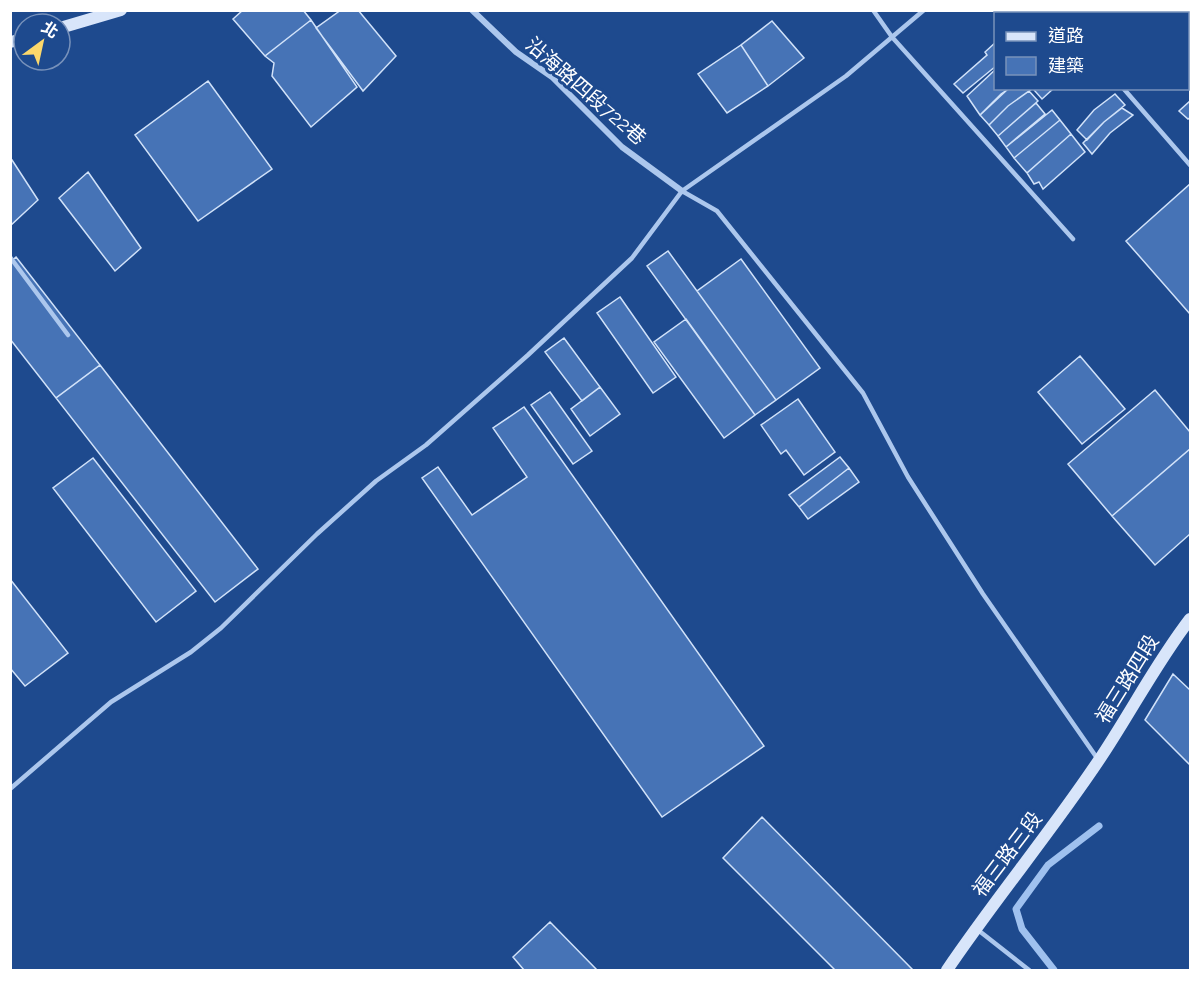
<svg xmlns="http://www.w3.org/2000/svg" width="1201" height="981" viewBox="0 0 1201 981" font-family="Raleway,'Noto Sans TC',sans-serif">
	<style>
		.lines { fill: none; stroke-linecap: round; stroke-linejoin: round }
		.stream { stroke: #9fc1ef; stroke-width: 7 }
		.building { fill: #4673b6; stroke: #d1e2f9; stroke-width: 1.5 }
		.lane { stroke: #acc7ed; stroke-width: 4.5 }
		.street { stroke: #acc7ed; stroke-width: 6 }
		.secondary { stroke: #d8e5fa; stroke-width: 12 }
		.labels { text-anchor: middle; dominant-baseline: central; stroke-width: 6; stroke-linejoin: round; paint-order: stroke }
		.street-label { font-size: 20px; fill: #fff; stroke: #1e4a8e }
	</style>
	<rect width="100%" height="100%" fill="#1e4a8e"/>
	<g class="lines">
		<!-- stream -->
		<path class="stream" d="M1054,970L1022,929L1016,909L1048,865L1099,826"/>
	</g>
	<!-- building -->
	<path class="building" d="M243,10H303L311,20L265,56L233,19Z
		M341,10H358L396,56L363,91L316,28Z
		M1070,10H1128L1124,14H1072Z
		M1166,10H1190V22L1188,25V14H1163Z
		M311,20L357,87L311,127L272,76L274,63L265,56Z
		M772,21L804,58L768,86L741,45Z
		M996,42V66L963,93L954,84L987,55L985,52Z
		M741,45L768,86L727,113L698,74Z
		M996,69V88H1009L980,115L967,96Z
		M208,81L272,169L198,221L135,135Z
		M1010,88L1032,89L1008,106L989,125L980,115L1001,94Z
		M1035,88H1054L1042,99L1034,90Z
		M1029,91L1038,101L998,136L989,125L1008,106Z
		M1115,94L1125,105L1104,122L1087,140L1077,130L1094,110Z
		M1190,101V118L1188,119L1179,111Z
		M1036,103L1045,114L1006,147L998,136Z
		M1122,108L1133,115L1110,133L1092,154L1083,143L1104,122Z
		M1052,110L1060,120L1014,158L1006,147Z
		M1060,120L1071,134L1027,173L1014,158Z
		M1071,134L1085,152L1043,189L1039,182L1034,184L1027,173Z
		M12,160L38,200L10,226V161Z
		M88,172L141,248L115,271L59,198Z
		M1190,184V314L1126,241Z
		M668,251L776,400L755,415L647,266Z
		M16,257L100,365L56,398L10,339V262Z
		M741,259L820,368L776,400L697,291Z
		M620,297L676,377L653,393L597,313Z
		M686,319L755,415L724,438L654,342Z
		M564,338L600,387L582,401L545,352Z
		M1080,356L1125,409L1082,444L1038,392Z
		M100,365L258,569L215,602L56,398Z
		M600,387L620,414L590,436L571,409Z
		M1155,390L1190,432V449L1112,516L1068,464Z
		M550,392L592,451L573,464L531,405Z
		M798,399L835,452L804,475L786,450L781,454L761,425Z
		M524,407L764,746L662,817L422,478L438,467L472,515L527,477L493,428Z
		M1190,449V534L1155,565L1112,516Z
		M840,457L849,468L799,507L789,495Z
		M93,458L196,591L156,622L53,488Z
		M849,468L859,482L808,519L799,507Z
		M10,579L68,653L25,686L10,668Z
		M1173,674L1190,690V765L1145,720Z
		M762,817L913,970H835L723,858Z
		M550,922L597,970H524L513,957Z"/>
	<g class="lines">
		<!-- lane -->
		<path class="lane" d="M873,10L892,37L1073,239
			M1054,10L1057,14
			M1123,88L1190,165
			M682,191L717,211L863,393L908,477L983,594L1097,758
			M10,257L68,335
			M10,789L111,702L191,652L221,628L317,534L376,481L426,445L528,355L632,258L682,191L846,76L924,10
			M978,930L1029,970"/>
		<!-- street -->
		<path class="street" d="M472,10L516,52L552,77L622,147L682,191"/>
		<!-- secondary -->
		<path class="secondary" d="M60,28L121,10
			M10,42L24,39
			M947,970C995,899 1051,832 1099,760C1130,714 1156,663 1190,619"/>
	</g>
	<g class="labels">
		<!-- street labels -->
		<g class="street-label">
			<text transform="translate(586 91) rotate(41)">沿海路四段722巷</text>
			<text transform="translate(1127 679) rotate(-58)">福三路四段</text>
			<text transform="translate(1007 854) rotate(-53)">福三路三段</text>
		</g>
	</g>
	<!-- border -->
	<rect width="1201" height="981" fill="none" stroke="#ffffff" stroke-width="24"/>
	<!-- legend -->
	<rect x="994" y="12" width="195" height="78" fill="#1e4a8e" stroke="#7892bb" stroke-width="1.5"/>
	<rect x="1006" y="32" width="30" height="9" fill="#d8e5fa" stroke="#7892bb" stroke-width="1.5"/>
	<text x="1048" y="42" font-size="18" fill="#ffffff">道路</text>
	<rect x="1006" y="57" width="30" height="18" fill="#4673b6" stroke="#7892bb" stroke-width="1.5"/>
	<text x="1048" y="72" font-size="18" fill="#ffffff">建築</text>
	<!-- north arrow -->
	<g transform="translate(42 42) rotate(33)"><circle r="28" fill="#1e4a8e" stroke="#7892bb" stroke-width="1.5"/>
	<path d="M0-4.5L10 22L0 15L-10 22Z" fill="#fcd86b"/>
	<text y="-9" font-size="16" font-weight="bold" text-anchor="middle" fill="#ffffff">北</text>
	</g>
</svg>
